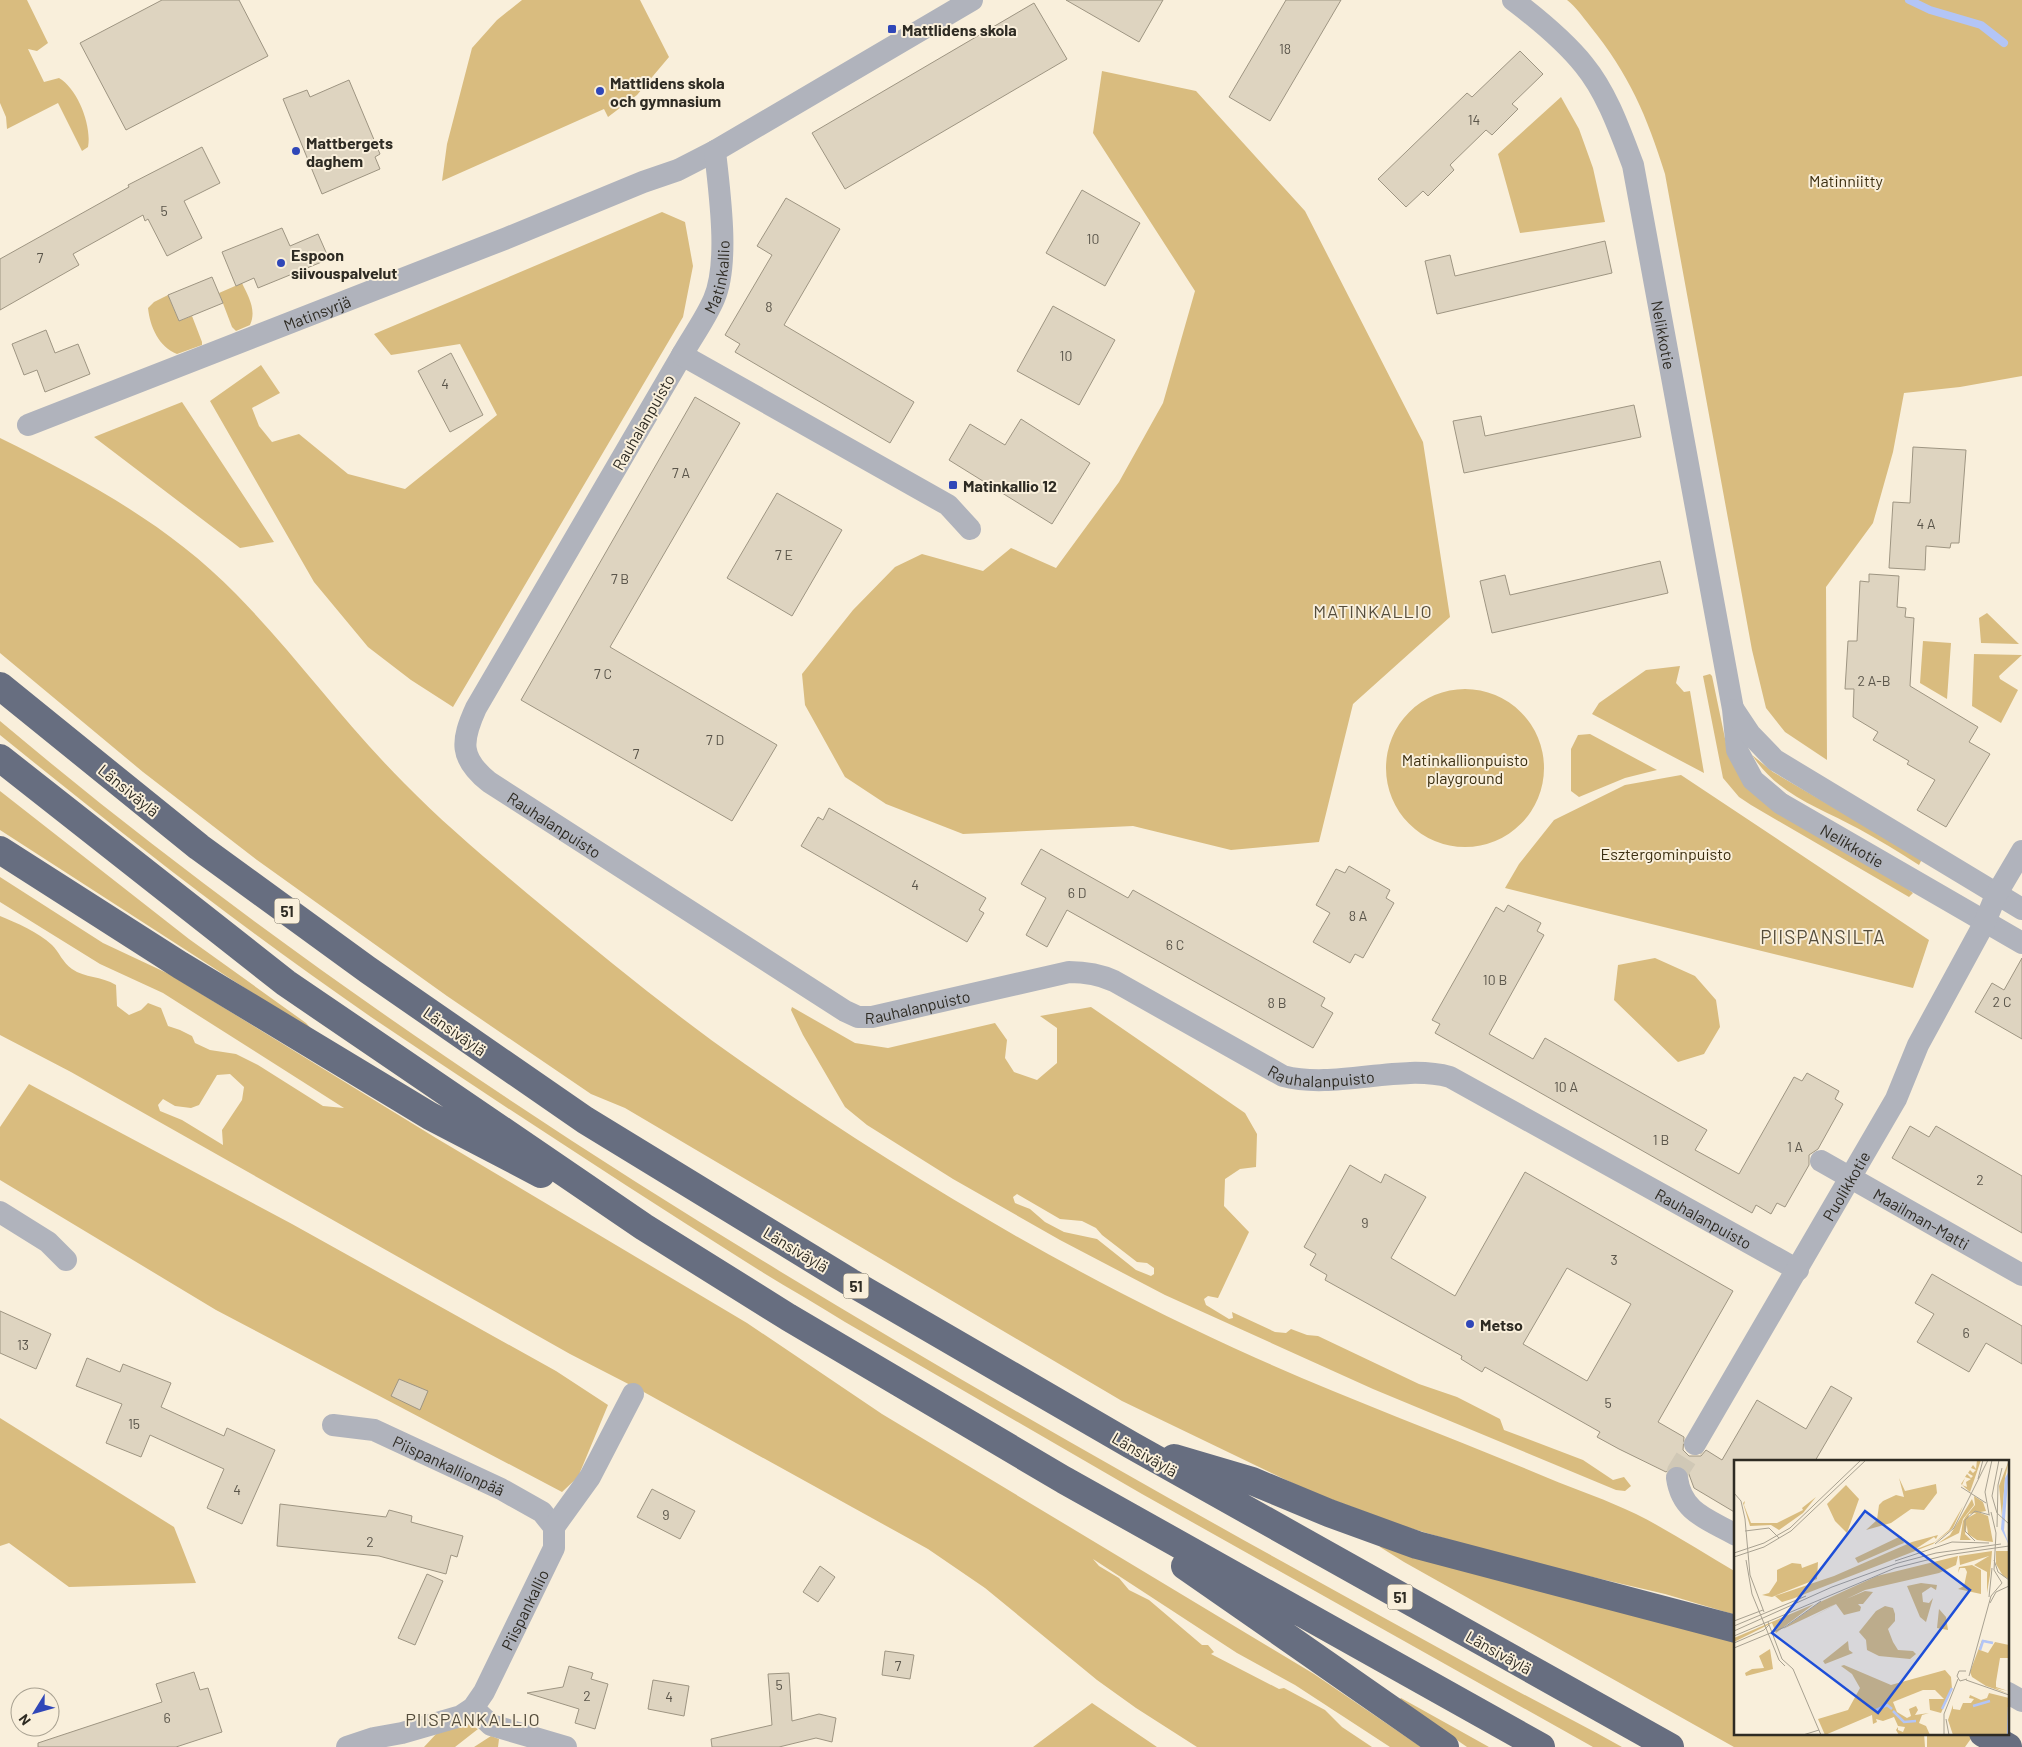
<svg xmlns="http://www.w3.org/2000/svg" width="2022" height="1747" viewBox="0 0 2022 1747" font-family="Barlow,sans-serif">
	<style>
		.green { fill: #d9bc7f; fill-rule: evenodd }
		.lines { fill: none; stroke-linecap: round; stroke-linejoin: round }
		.stream { stroke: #b3c5f6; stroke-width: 8 }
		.building { fill: #ded4c0; stroke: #9e9582; fill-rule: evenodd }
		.street-tunnel { stroke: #d0c8b6; stroke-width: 22; stroke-dasharray: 22 11; stroke-linecap: butt }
		.street { stroke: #b0b3bc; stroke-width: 22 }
		.highway { stroke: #676e80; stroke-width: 28 }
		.poi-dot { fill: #3047b8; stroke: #f9efdb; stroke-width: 2 }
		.labels { text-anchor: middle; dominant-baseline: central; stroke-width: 4; stroke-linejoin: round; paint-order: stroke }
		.number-label { font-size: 14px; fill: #5a554a }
		.shield { fill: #f9efdb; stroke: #6b665a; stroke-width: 1 }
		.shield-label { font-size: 15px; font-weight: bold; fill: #2e2b23 }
		.poi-label { font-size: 16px; font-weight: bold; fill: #2e2b23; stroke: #f9efdb; text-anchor: start }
		.park-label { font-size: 16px; fill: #3b2e10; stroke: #f9efdb }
		.street-label { font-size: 16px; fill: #2e2b23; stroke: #f9efdb }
		.neighbourhood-label { font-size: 18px; letter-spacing: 1px; fill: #544c3b; stroke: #f9efdb }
		.quarter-label { font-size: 19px; letter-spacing: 1px; fill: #544c3b; stroke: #f9efdb }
		.inset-river { fill: none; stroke: #b3c5f6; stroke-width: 2.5 }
		.inset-road { fill: none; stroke: #a8a191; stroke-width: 1 }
		.view { fill: #1d4ed8; fill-opacity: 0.15; stroke: #1d4ed8; stroke-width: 2.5 }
		.inset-edge { fill: none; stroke: #2e2b23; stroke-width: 2.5 }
	</style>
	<rect width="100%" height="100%" fill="#f9efdb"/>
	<!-- green -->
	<path class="green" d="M0,0H27L48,43L37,51L28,49L44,82L59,78C78,89 92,126 88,147L82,151L58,103L7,129L6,117L0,103Z
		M522,0H640L669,57L637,95L608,117L604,109L442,181L447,144L472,48L497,20Z
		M1567,0H2022V376L1960,387L1904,393L1893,452L1873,523L1826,587L1827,760L1785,732L1766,708L1752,650L1665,174C1647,116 1629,74 1590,26C1583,17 1576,7 1567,0Z
		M1102,71L1196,91L1305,211L1423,442L1450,617L1353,704L1319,842L1231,850L1133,826L963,834L886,804L845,777L805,705L802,674L853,610L895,567L922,554L983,571L1011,548L1056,568L1119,482L1163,403L1195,291L1093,133Z
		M1561,97L1579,129L1593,168L1605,222L1520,233L1498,154Z
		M662,212L685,222L693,266L683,317L453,707L411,680L368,647L314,582L210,401L261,365L280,393L252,408L259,426L272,442L299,434L348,474L405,489L497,415L460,344L391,355L374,334Z
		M242,283C248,296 257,310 250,325L236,331L232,327L219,293Z
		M168,295L179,321L192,316L202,342V345L177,354C159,347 150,327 148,308L154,302Z
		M182,402L274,542L240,548L94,437Z
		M0,438C85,480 169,525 236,594C295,654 344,723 404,783C448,828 497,868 546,909C610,962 676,1016 745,1064C905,1176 1077,1278 1256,1358C1352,1401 1451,1437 1548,1478C1577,1490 1607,1500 1636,1514C1670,1531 1703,1553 1736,1572V1615L1665,1594L1511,1558L1403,1526L1309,1491L1122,1401L625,1108L591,1094L447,996L257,860L143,772L0,653Z
		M1987,613L2019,644L1981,643L1979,618Z
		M1923,641L1951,643L1947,699L1920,683Z
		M1974,654L2022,655L1999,676L2000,679L2018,690L2001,723L1972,706Z
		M1680,666L1676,683L1684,692L1690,691L1704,773L1592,714L1599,703L1646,670Z
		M1710,674L1712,676L1727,748L1913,893L1909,897L1751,805L1739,797L1723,778L1703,676Z
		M1386 768a79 79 0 1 1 158 0a79 79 0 1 1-158 0Z
		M0,721C451,1101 971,1391 1486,1674C1531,1699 1577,1722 1622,1747H1593L1142,1494L845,1322C812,1301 777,1282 743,1260C618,1181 494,1100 371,1017C243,929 121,833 0,735Z
		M1590,734L1657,770L1625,778L1579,797L1571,791V749L1578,735Z
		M1752,755L1773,772L1922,859L1919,865C1899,852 1879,840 1859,829C1819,807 1778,795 1752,755Z
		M1681,775L1929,940L1913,988L1505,888L1519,864L1554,820L1625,785Z
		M0,791L189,939L306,1023L316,1034L0,830Z
		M0,877L103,943L169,974L436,1138L747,1323L882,1414L1314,1674L1421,1747H1390L1295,1685L1237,1653L1093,1559L1099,1566L1119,1578L1129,1590L1149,1600L1202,1645H1208L1214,1652L1211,1654L1279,1689L1284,1688L1325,1710L1342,1727L1372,1747H1197L1136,1708L1097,1680L985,1588L928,1549L642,1391L570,1354L71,1072L0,1035V916C17,923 38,932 52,945C59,952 63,963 72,969C85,978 101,976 116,985L117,1006L129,1015L141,1010L148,1003L161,1008L168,1026L180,1030L192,1036L195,1043L210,1050L236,1054L258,1065L323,1106L344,1108L163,993L100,964L0,902ZM230,1074L244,1087L242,1100L222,1130L223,1145L182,1120L160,1111L158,1105L163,1099L175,1106L191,1108L199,1105L217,1075Z
		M1655,958L1695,976L1716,1000L1720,1027L1704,1054L1678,1062L1614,1000L1618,965Z
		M792,1007L855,1043L888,1048L995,1023L1007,1040L1005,1058L1014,1072L1037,1080L1057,1063V1028L1040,1016L1091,1007L1245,1113L1257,1134L1256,1167L1240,1169L1225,1179L1224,1206L1249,1232L1218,1298L1208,1296L1204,1299L1206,1305L1229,1319L1233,1318L1232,1312L1275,1332L1286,1333L1291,1329L1307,1335L1318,1336L1419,1384L1457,1397L1500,1419L1504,1430L1583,1460L1613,1480L1624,1477L1631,1486L1625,1491L1616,1490L1373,1389L1165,1295L1060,1240L953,1179L867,1125L845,1107L803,1035L791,1010ZM1017,1194L1060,1219L1082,1221L1096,1228L1102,1235L1137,1262L1147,1263L1154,1268V1274L1151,1276L1136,1270L1097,1239L1064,1232L1045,1222L1030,1209L1015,1203L1013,1197Z
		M29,1084L292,1224L556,1371L608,1405L578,1477L562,1492L216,1310L0,1180V1127Z
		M0,1418L174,1527L196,1583L69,1587L9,1543L0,1546Z
		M1379,1543L1736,1639V1733H1924L1925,1747H1734L1404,1562L1380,1547Z
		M1401,1698L1489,1747H1467L1399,1700Z
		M1092,1703L1157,1747H1033Z
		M468,1724L478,1729L455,1747H424L437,1733Z
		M1932,1733H1975L1965,1747H1927V1736Z
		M491,1736L499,1739L498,1747H474Z"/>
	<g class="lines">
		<!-- stream -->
		<path class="stream" d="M1909,0L1930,10L1981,25L2004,43"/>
	</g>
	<!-- building -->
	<path class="building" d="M162,0H239L268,56L126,130L80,43Z
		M1066,0H1163L1139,42Z
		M1286,0H1341L1270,121L1229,97Z
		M1034,3L1067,59L845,189L812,133Z
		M1520,51L1543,74L1512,104L1518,109L1492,135L1486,130L1450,165L1454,170L1428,196L1423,191L1406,207L1378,179L1467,93L1472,97Z
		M349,80L380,154L375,157L380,169L322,194L283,99L307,90L310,97Z
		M202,147L220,183L184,201L202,238L167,256L148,219L145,221L143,215L73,254L79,265L0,310V259L129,187L128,185Z
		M1082,190L1140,223L1105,286L1046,253Z
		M786,198L840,229L784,325L914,402L890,443L735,352L740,344L725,335L772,255L757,246Z
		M282,228L290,246L318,234L329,259L258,288L254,278L236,286L222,252Z
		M1605,241L1612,273L1437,314L1425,261L1450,255L1455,276Z
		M212,277L223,303L179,321L168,295Z
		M1053,306L1115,340L1079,405L1017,371Z
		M46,330L55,353L78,344L90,374L45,392L37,370L24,375L12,344Z
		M451,353L483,415L450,432L418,371Z
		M695,397L740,423L610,647L777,745L732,821L521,700Z
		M1634,405L1641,437L1464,473L1453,421L1481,416L1485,436Z
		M1021,419L1090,463L1052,524L949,460L970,424L1005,445Z
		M1913,447L1966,450L1959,543H1951L1950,548L1926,546L1925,570L1889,568L1893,502L1910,503Z
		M777,493L842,530L792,616L727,578Z
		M1660,561L1668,593L1492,633L1480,581L1505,575L1510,595Z
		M1869,574L1899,576L1897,607L1906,608L1905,617L1914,618L1910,686L1978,727L1969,742L1990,754L1946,827L1917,810L1935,780L1907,764L1909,761L1873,740L1878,732L1853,717L1854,689H1845L1848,641H1857L1860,581L1869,582Z
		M829,808L986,898L979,910L984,913L967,942L801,846L818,817L823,820Z
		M1041,849L1128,898L1133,890L1325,998L1321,1006L1333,1013L1313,1048L1067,910L1047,947L1026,935L1046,898L1021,884Z
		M1349,866L1390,890L1386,898L1394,903L1363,958L1355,954L1350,963L1313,942L1330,913L1316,905L1336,869L1345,873Z
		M1508,905L1541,923L1537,931L1544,935L1489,1034L1533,1059L1545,1038L1707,1130L1695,1150L1739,1174L1794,1077L1802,1081L1807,1073L1839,1091L1835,1099L1843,1104L1818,1149L1809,1155V1165L1785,1207L1777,1203L1771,1214L1756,1205L1752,1213L1435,1033L1440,1024L1432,1020L1496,907L1504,912Z
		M2022,958V1039L1975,1012L1992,983L2004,990Z
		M1910,1126L1929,1137L1936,1126L2022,1176V1233L1892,1158Z
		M1350,1165L1381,1183L1385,1174L1426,1197L1391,1258L1455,1296L1525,1172L1733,1291L1658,1422L1684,1437L1683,1450L1689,1456H1701L1706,1450L1722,1460L1757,1400L1806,1429L1831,1386L1852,1398L1815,1461H1736V1513L1694,1488L1687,1469L1681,1466L1674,1465L1666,1472L1619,1449L1597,1437L1600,1432L1485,1367L1482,1372L1461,1359L1462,1356L1325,1280L1327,1275L1310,1265L1316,1254L1304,1247ZM1567,1268L1631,1304L1587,1381L1523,1344Z
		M1932,1274L2022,1326V1364L1986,1343L1969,1372L1917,1342L1934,1314L1915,1303Z
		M0,1311L51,1334L36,1369L0,1353Z
		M87,1358L120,1372L123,1364L171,1383L161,1407L224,1436L227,1428L275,1450L242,1524L207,1508L224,1469L150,1435L141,1457L106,1443L122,1404L76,1386Z
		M399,1379L428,1391L420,1410L391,1396Z
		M652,1489L695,1511L680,1539L637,1517Z
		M280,1504L386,1517L389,1510L412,1516L411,1522L463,1536L457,1557L451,1555L446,1574L379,1556L277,1546Z
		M820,1566L835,1577L818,1602L803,1592Z
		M427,1574L443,1581L415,1645L398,1638Z
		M885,1651L914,1655L910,1679L882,1675Z
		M569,1666L593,1673L591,1679L608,1684L595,1729L575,1723L579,1709L527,1693L563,1687Z
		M194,1672L200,1690L208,1688L222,1732L176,1747H38V1743L162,1702L156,1684Z
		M789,1673L792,1721L819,1714L836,1718L832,1742L816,1738L779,1747H712L711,1739L772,1725L768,1674Z
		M653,1680L689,1686L684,1716L648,1709Z"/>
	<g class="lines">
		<!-- street-tunnel -->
		<path class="street-tunnel" d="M1677,1478L1678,1471L1695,1444"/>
		<!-- street -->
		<g class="street">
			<path id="s1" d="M1513,0C1538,19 1564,40 1584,65C1607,93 1620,131 1633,165L1733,709L1737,750L1753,780L1780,803L2022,943"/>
			<path id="s2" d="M682,355L476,708C461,741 459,758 489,782L845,1011L858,1017H872L1069,972C1086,972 1099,974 1114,981L1283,1076C1335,1090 1400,1063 1450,1077L1798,1270"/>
			<path id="s3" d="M28,425L507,238L643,182L678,170L715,151"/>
			<path id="s4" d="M970,529L948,505L682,355C692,337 706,318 714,299C730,262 719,190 715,151L972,0"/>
			<path d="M1734,710L1750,734L1775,760L2022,909"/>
			<path id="s5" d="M1821,1161L2022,1275"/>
			<path d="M0,1212L48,1242L66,1260"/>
			<path id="s6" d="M333,1425L374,1430L501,1489L542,1512L554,1527"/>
			<path id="s7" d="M1695,1444L1896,1099L1918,1045L1985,922L1996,895L2022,851"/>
			<path d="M1677,1478C1682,1513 1708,1519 1736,1535"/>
			<path d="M2008,1693L2022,1701"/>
			<path d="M473,1708L491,1725L566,1747"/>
			<path id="s8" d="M347,1747L374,1738L402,1733L461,1716L473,1708L484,1692L554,1548V1527L590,1477L633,1394"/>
		</g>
		<!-- highway -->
		<path class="highway" d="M0,686L199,847L368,970L585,1120L850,1282L1131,1445L1670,1747
			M0,758L286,983L644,1227L788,1317L1064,1480L1541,1747
			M0,850L180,965L430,1116L541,1174
			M1174,1458L1252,1481L1329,1513L1417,1545L1736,1629
			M1185,1566L1445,1747
			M1983,1733L2008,1747"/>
	</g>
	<!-- markers -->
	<g class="poi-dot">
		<rect x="887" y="24" width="10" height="10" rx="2.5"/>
		<circle cx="600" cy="91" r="5"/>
		<circle cx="296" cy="151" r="5"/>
		<circle cx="281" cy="263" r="5"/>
		<rect x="948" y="480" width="10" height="10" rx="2.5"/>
		<circle cx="1470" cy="1324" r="5"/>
	</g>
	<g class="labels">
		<!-- number labels -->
		<g class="number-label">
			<text x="1285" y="48">18</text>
			<text x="1474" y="119">14</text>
			<text x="164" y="210">5</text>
			<text x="1093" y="238">10</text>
			<text x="40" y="257">7</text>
			<text x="769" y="306">8</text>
			<text x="1066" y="355">10</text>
			<text x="445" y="383">4</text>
			<text x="681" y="472">7 A</text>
			<text x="1926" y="523">4 A</text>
			<text x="784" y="554">7 E</text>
			<text x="620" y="578">7 B</text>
			<text x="603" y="673">7 C</text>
			<text x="1874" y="680">2 A-B</text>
			<text x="715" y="739">7 D</text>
			<text x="636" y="753">7</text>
			<text x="915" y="884">4</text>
			<text x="1077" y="892">6 D</text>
			<text x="1358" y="915">8 A</text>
			<text x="1175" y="944">6 C</text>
			<text x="1495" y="979">10 B</text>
			<text x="2002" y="1001">2 C</text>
			<text x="1277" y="1002">8 B</text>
			<text x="1566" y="1086">10 A</text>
			<text x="1661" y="1139">1 B</text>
			<text x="1795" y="1146">1 A</text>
			<text x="1980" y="1179">2</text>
			<text x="1365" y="1222">9</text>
			<text x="1614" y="1259">3</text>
			<text x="1966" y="1332">6</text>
			<text x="23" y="1344">13</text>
			<text x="1608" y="1402">5</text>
			<text x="134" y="1423">15</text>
			<text x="237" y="1489">4</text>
			<text x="666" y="1514">9</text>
			<text x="370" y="1541">2</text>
			<text x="898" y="1665">7</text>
			<text x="779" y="1684">5</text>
			<text x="587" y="1695">2</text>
			<text x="669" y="1696">4</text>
			<text x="167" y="1717">6</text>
		</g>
		<!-- shield labels -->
		<g class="shield">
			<rect x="274.5" y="898.5" width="25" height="25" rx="4"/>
			<rect x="843.5" y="1273.5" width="25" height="25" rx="4"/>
			<rect x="1387.5" y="1584.5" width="25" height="25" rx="4"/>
		</g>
		<g class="shield-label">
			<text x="287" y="911">51</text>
			<text x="856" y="1286">51</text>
			<text x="1400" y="1597">51</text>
		</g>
		<!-- poi labels -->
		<g class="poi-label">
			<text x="902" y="29">Mattlidens skola</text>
			<text x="610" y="82">Mattlidens skola<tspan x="610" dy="18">och gymnasium</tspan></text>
			<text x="306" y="142">Mattbergets<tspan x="306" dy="18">daghem</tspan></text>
			<text x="291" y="254">Espoon<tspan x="291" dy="18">siivouspalvelut</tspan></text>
			<text x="963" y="485">Matinkallio 12</text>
			<text x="1480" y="1324">Metso</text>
		</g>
		<!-- park labels -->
		<g class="park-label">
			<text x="1846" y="180">Matinniitty</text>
			<text x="1465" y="759">Matinkallionpuisto<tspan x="1465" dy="18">playground</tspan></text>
			<text x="1666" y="853">Esztergominpuisto</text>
		</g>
		<!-- street labels -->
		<g class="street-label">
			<text stroke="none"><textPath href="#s4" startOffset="425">Matinkallio</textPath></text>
			<text stroke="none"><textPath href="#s3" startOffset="310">Matinsyrjä</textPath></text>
			<text stroke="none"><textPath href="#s1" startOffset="381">Nelikkotie</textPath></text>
			<text transform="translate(643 422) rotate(-60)">Rauhalanpuisto</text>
			<text transform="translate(129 790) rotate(39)">Länsiväylä</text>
			<text stroke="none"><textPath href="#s2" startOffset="571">Rauhalanpuisto</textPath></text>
			<text stroke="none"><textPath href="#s1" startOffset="956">Nelikkotie</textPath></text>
			<text stroke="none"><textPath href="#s2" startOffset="991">Rauhalanpuisto</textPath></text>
			<text transform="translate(455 1031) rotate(35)">Länsiväylä</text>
			<text stroke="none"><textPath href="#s2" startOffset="1425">Rauhalanpuisto</textPath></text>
			<text stroke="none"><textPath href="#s7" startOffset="299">Puolikkotie</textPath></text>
			<text stroke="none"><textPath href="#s2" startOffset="1845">Rauhalanpuisto</textPath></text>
			<text stroke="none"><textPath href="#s5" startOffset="116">Maailman-Matti</textPath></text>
			<text transform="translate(796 1249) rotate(31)">Länsiväylä</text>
			<text transform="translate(1145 1454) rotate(30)">Länsiväylä</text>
			<text stroke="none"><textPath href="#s6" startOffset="124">Piispankallionpää</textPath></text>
			<text stroke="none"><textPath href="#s8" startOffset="244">Piispankallio</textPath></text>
			<text transform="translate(1499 1652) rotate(29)">Länsiväylä</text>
		</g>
		<!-- neighbourhood labels -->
		<g class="neighbourhood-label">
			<text x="1373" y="611">MATINKALLIO</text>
			<text x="473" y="1719">PIISPANKALLIO</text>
		</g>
		<!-- quarter labels -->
		<g class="quarter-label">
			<text x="1823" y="936">PIISPANSILTA</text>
		</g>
	</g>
	<!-- overview -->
	<g transform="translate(1734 1460)">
		<rect width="275" height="275" fill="#f9efdb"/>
		<path d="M243,0H247L236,32L227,24L231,18L228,25L233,27L232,22L237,19L231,17L233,14L237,18L239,16L234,13L236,10L239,13L242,10L237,8L239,5L242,9ZM275,0L271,18L268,57L265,26ZM165,18L171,31L202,24L203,33L190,50L177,49L157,63L132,70L143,60L145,45L149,41L162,35L170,37ZM112,25L125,39L113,73L101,61L93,44ZM240,36L249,42L252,51L235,54L231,74L237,80H226L229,61L232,56L241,45ZM82,37L69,53L45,70L37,65L16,66L9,43L11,41L10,45L17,63H43L69,50L68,48ZM238,39L240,45L229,59L225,73L203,84L216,75ZM229,46L219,68L199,84L58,139L48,142L41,136L100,116L178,82L204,75L202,79L200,77L180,90L201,82L215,70ZM244,52L254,56L259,82L243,80L234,74L232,59ZM167,76L170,83L165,85L124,103L121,98ZM258,91L256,115L253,133V112L240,105L255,96L226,105L225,96ZM262,91H275V119L269,116L262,104ZM224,96L222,105L205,113L131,130L49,169L86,142L143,116ZM84,102L83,119L38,137L28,135L35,133L43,121V110L58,103L67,104L68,108ZM238,105L247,110V134L224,129L230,126L233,112L231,108H226L224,113L225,107ZM187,123L203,125L202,130L197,127L188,133L189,142L195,143L199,138L192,162L186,157L173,126ZM131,131L139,132L129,144H124L127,147L126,151L110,155L102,144L72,161L105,142ZM80,144L42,173L38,163L0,182V178ZM151,146L159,148L161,154V161L154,169L159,182L164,190L179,191L182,194L176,199L145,196L133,190L132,180L125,172L142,151ZM205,149L212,157L214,170L203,168ZM248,180L259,182H249L246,190L254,193L261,182L275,185V198H266L262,222V227L274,231L261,228L275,234L252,226L238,217L236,212ZM114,181L115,190L119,193L91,204L89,201ZM36,189L39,209L12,216L11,213L18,209L30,208L25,196ZM110,205L157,225L211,210L217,217L218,229L207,253L196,250L195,239H210L201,230H189L159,242L163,252L173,258L177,256L175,249L182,246L184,250L181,255L195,253L188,255L185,263L192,266L196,275H165L162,270L164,267V270L169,272L171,267L164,266L160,257L149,261L142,259L143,262L139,264L138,255L91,275L84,259L114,250L126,228L118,214L107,206ZM255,233L275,238V275H219L214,260L219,245V249L226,250L229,243H237L240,239L235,238L236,235L247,240L253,238Z" fill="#d9bc7f"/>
		<path d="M275,11L270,70L275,85L267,69L271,18Z" fill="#b3c5f6"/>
		<path class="inset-river" d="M246,190L249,181L259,183M239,246L256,241M208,249L218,228M142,250L153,245L158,249M159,251L170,262L182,261M274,275L275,247"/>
		<path class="inset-road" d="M265,0L258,36L263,53L275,64M244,19L249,0M227,27L252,43M0,33L7,41L11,59L16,115L30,152M255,54L251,32L258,0M263,67L264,25L268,8M11,71L35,68L45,78M241,81L231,71V60L241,51L256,55M201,84L220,68L254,0M0,93L30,83L56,68L127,0M0,97L30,87L57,71L132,0M12,100L18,134L45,200L51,206M260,100L264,112L275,120M161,101L218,82L255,83M255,137L258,108M256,143L262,132L275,126M0,161L29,150M34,162L48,199L59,209L87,275M0,166L72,136M0,171L98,127L164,103L202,93L267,84M0,176L161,108L213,95L275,86M0,183L30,170L35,165M0,188L51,167L87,141M232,211H225L223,216L226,221L233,219M235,216L257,136L268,123L260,110L262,73L257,52M232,220L275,235M212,259L215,275M69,275L85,270M210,275V254L224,219"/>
		<path class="view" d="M131,51L236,130L144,253L38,173Z"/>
		<rect width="275" height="275" class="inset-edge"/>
	</g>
	<!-- north arrow -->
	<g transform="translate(35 1712) rotate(233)"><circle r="24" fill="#f9efdb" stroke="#a8a191"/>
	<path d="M0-4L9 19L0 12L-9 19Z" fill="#3047b8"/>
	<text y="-8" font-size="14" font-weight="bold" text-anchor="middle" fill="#2e2b23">N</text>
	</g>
</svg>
